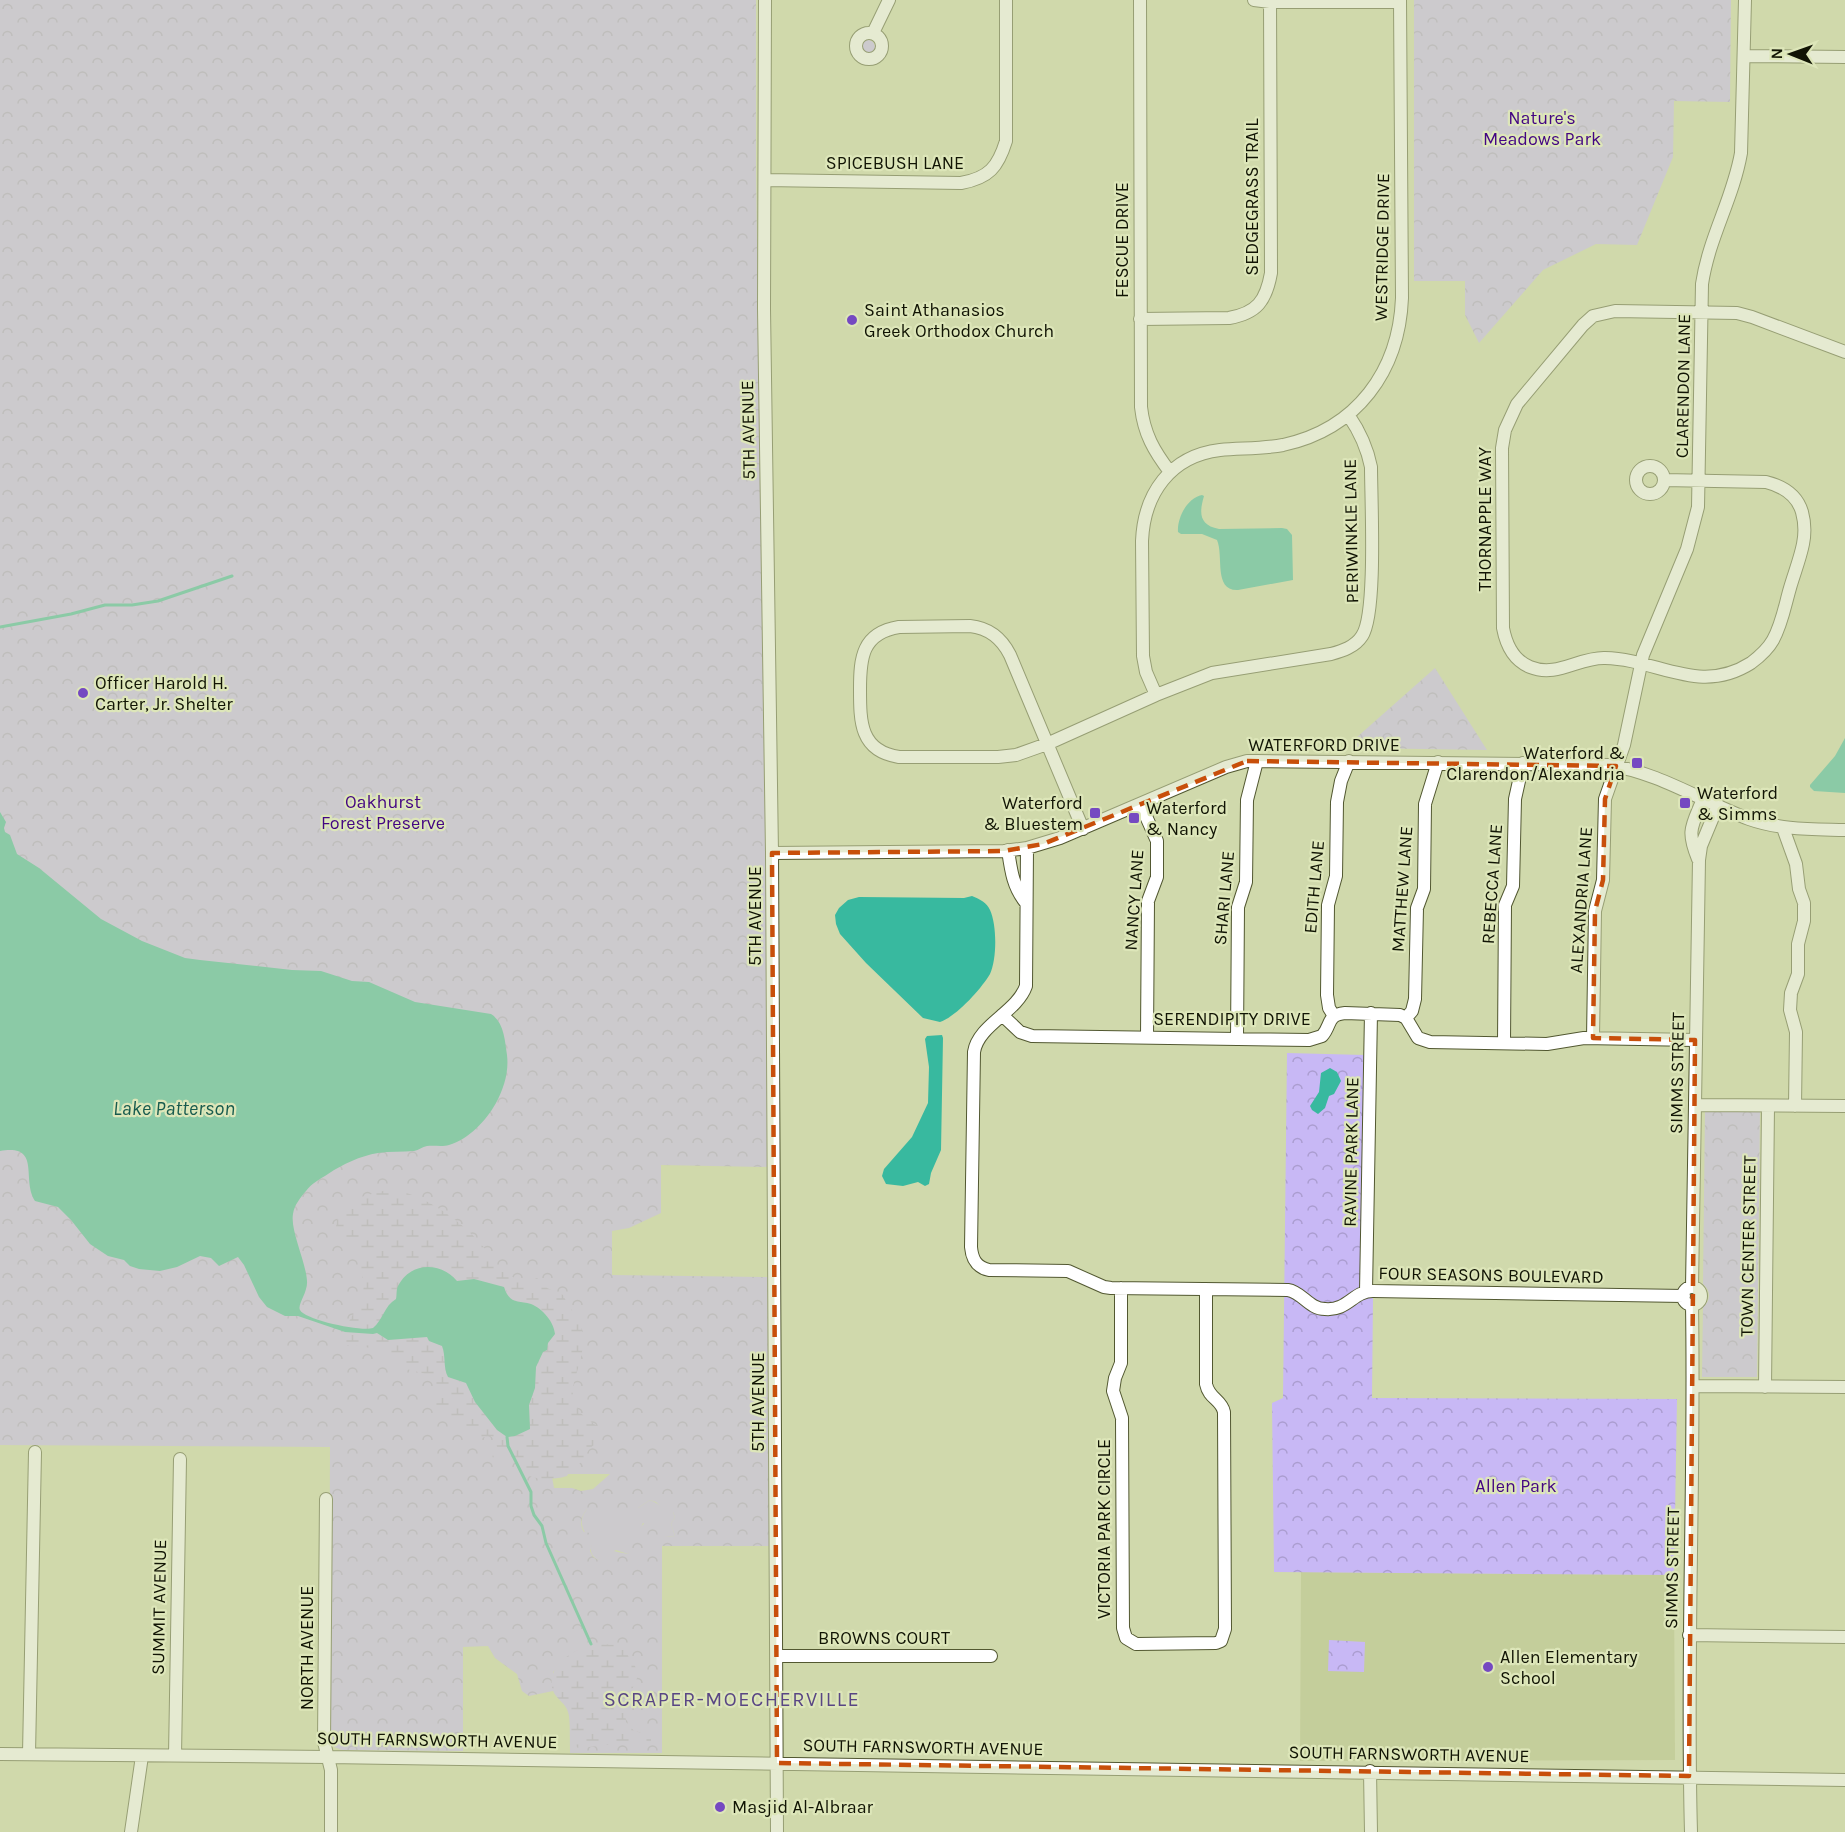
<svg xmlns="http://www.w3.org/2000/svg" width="1845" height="1832" viewBox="0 0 1845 1832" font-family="Karla,sans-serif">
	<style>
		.built { fill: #c4ce9b }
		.green { fill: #c8b8f5 }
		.forest { fill: url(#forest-crowns); fill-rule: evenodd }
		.wetland { fill: url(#wetland-marsh); fill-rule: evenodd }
		.water { fill: #38b99f }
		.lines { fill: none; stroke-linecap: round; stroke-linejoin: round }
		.stream { stroke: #38b99f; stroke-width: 3 }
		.minor-casing { stroke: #525831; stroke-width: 14 }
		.minor { stroke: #fff; stroke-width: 12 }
		.marked { fill: none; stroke: #c84f0b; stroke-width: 4.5; stroke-dasharray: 12 8; stroke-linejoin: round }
		.poi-dot { fill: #7549c1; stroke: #dde6b9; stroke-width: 2 }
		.labels { text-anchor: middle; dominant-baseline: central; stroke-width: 4.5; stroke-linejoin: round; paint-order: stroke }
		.park-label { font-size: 18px; fill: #430583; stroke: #dde6b9 }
		.street-label { font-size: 18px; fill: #111404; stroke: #dde6b9 }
		.poi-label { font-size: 18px; fill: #111404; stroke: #dde6b9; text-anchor: start }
		.water-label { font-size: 20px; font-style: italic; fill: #175b4e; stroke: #dde6b9 }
		.neighbourhood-label { font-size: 20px; letter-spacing: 1.5px; fill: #594684; stroke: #dde6b9 }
	</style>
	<defs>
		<pattern id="forest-crowns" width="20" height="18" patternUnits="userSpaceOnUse" patternTransform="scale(1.5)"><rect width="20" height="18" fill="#c8b8f5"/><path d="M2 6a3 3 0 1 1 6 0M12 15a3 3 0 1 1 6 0" fill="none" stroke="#ab9dd0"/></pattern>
		<pattern id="wetland-marsh" width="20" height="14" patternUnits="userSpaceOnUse" patternTransform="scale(1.5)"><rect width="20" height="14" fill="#c8b8f5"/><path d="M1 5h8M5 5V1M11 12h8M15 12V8" fill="none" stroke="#ab9dd0"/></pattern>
	</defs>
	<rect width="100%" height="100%" fill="#d0d9ac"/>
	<!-- built -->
	<path class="built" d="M1301,1572L1674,1575L1675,1760L1300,1761Z"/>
	<!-- green -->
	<path class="green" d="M861 47a7 7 0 1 1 14 0a7 7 0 1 1-14 0Z
		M650,1500C660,1504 661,1508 673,1512L675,1517L671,1524L675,1536L666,1537L643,1523L628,1554L616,1550L598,1560C590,1555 590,1551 592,1542C583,1531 577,1522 587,1509L638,1508Z"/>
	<!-- forest -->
	<path class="forest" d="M0,0H756V171L770,1167L661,1165V1213L629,1228L612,1231V1275L770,1277L772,1546H662V1753H570L569,1656L553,1672V1691L529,1696L522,1691L517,1674L495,1658L488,1646L463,1647V1751L342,1750L332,1746L329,1741L330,1447L0,1445ZM528,1474H610L593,1489L581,1491L572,1488H554L552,1477ZM650,1500L656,1502L667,1513L673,1512L675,1517L671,1524L675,1536L666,1537L659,1523L648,1520L633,1534L628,1554C615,1552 607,1546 598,1560L593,1557L590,1551L595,1536L590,1533L584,1532C579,1524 581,1517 587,1509L621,1515L629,1514Z
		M1414,0H1731L1730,102L1674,101L1673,157L1637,245L1596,244L1543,270L1479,343L1465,315V281H1414Z
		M1435,668L1487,750L1354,748L1356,738Z
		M1287,1053L1365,1055L1362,1297H1373L1372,1398L1677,1399L1674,1575L1274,1572L1272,1403L1283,1398Z
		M1705,1110L1760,1111L1757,1377H1702L1703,1307C1711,1300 1711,1291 1703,1284Z
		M1329,1640L1365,1642L1364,1672L1328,1671Z"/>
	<!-- wetland -->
	<path class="wetland" d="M386,1190C420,1189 466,1224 486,1250C491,1255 501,1272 506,1274C515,1278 527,1283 537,1278L547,1288L563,1295C569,1308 583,1323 583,1337C585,1376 550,1398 599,1427C604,1444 596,1440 588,1451C586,1453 586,1457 584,1459C577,1468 574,1463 567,1476C558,1479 541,1480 532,1477C515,1471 521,1449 496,1460L493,1459L492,1453L497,1447L495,1439L490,1436L476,1439L467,1435L458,1428L447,1413L434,1404L437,1387L433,1378C423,1371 411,1372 402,1367C391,1360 381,1352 369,1348C360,1344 350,1348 342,1343C339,1331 360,1309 363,1292C365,1284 362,1277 361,1269C360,1258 362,1252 355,1242L336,1236C335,1195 357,1200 386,1190ZM436,1266L446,1270L457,1281C471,1279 488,1278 501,1286C513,1293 509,1304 528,1303L536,1367L535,1388L529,1405L530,1429L515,1436L507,1437L497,1430L466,1383L460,1382L446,1372L444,1352L442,1346L422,1336L388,1340L377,1333L375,1327L384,1316L386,1308L396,1299L400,1283L415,1270Z
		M598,1644L616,1645L623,1648L635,1666L638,1675L635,1684L624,1702L626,1722L634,1731L651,1735V1742L646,1744L622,1743L581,1748H578C567,1738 572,1724 568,1712C566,1704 558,1700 554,1693C542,1667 576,1646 598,1644Z"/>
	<!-- water -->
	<path class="water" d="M1202,495L1204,496C1199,513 1199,525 1219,529L1282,528L1287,529L1292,535L1293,580L1238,590C1213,591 1224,556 1217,540L1202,534H1181L1178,532C1177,518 1187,498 1202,495Z
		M1845,738V793L1814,791L1810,787V785L1835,756Z
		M0,812L6,822L4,828L5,832L10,835L17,854L39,868L101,919L142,941L185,958L200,960L292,970L321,971L352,981L369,982L415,1002L491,1014C504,1022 505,1041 507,1055C509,1072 504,1088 496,1103C486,1121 469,1139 449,1145C442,1147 434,1145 427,1146C422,1147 419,1150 414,1151C402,1152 390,1151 378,1153C360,1156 343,1164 328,1174C320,1179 311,1184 306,1191C301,1197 294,1205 293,1214C290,1230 306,1262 307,1281C308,1292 297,1305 300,1310C305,1320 362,1332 373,1328C383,1320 384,1306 396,1299C397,1295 396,1290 398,1286C411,1261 441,1262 457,1281L474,1279L504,1287C510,1305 518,1300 531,1304C543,1309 554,1322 555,1334L548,1343L547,1350L543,1352L536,1367L535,1388L529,1405L530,1429L515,1436L507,1437L497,1430L475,1402L466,1383L448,1377C443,1368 446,1356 442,1346L429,1341L427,1337L388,1340L377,1333L373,1334L345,1332L298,1316H285L267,1307L259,1297L244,1265L238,1257L219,1266L211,1258L200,1256L177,1267L160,1271L139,1269L130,1266L124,1260L108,1256L90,1244L71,1220L58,1207L35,1201C21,1179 42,1144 0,1151Z
		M972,896C980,899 987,903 990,910C997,925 997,959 990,974C981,989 957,1016 940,1022L923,1018L866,963L840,934L836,924L835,915L839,908L848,900L859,897L964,898Z
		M942,1035L943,1038L941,1150L931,1173L929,1184L925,1186L918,1182L903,1186L886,1184L882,1176L884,1169L912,1137L928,1103L929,1067L925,1039L927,1036Z
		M1330,1068L1337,1072L1341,1081L1334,1094L1329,1096L1325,1108L1318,1114L1312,1110L1310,1106L1319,1092L1321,1073Z"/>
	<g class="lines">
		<!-- stream -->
		<path class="stream" d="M0,627L71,614L105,605H132L158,601L232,576
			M507,1437L508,1446L531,1492V1506L534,1515L542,1526L546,1543L591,1644"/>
		<defs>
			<path id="minor" d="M765,0L764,309L772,853L777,1832
				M1140,0L1141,407C1144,434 1154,451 1170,472
				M1254,0L1270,2H1400
				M856 46a13 13 0 1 1 26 0a13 13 0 1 1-26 0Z
				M873,33L889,0
				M1744,56L1845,57
				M765,180L961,183C989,178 998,167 1006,141V0
				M1140,319L1229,318C1257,313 1266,301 1271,273L1270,0
				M1636 480a14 14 0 1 1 28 0a14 14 0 1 1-28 0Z
				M1664,480L1766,482C1782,486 1797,495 1802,512C1805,523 1805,534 1803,544C1800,559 1794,574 1790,588C1785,605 1782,624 1773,640C1768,649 1759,657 1751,663C1699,696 1658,659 1605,658C1579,657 1557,678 1530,667C1513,660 1506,644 1503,628L1502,448L1505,430L1517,404L1583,325L1593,316L1615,311L1737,313L1752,317L1845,352
				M1156,695L1146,672L1143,656L1142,541C1144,494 1170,456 1220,450C1241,448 1262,449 1283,445C1357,429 1399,371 1402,298L1400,0
				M1141,805L1157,841V877L1148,901L1147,1037
				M1783,828L1796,864L1799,889L1804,903V921L1798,944V974L1791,993L1790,1010L1796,1032L1795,1106
				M1083,829L1010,655C1002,639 989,628 970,626L899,627C862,633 860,658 860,689C860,722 860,751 899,757H998L1016,755L1047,744L1156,695L1212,673L1331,654C1342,651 1355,647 1362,636C1377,614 1371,500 1371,467C1367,447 1360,432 1349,416
				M1027,848L1026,986C1017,1012 978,1025 974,1052L971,1247C972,1259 976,1267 989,1270L1068,1271L1104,1287L1111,1288L1288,1290C1302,1292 1309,1309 1325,1309C1348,1311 1353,1291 1373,1291L1684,1296
				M1008,850C1011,871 1013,887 1026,903
				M772,853L1004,851L1027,848L1060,838L1226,767L1247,761H1257L1608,765C1658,772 1703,802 1749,819C1780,830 1813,829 1845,830
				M1698,859C1686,830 1692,826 1703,799
				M1002,1015L1020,1032L1032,1036L1309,1040L1322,1036C1332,1025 1326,1015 1345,1013L1400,1015L1406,1018L1418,1038L1430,1042L1547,1044L1584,1038L1695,1040
				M1334,1016L1329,1008L1327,995L1328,905L1336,876L1337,802L1341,781L1349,761
				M1406,1018L1412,1011L1415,999L1417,908L1424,889L1425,804L1438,762
				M1593,1038L1595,911L1603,880L1605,799L1624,745L1643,655L1687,549L1698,507L1702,284C1709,237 1733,199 1741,153L1745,0
				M1237,1039L1238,907L1246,882L1247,800L1257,761
				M1504,1043L1505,905L1513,886L1515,799L1523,763
				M1695,1105L1845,1106
				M1692,1287L1699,860L1701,846L1718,805
				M1683 1296a9 9 0 1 1 18 0a9 9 0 1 1-18 0Z
				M1121,1288V1363L1115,1378L1113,1391L1122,1418L1123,1628L1126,1638L1136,1644L1216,1643L1221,1641L1225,1629L1224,1412C1221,1399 1209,1399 1206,1384V1289
				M1366,1291L1371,1013
				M1693,1386L1845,1387
				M1765,1387L1768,1106
				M326,1499L324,1742L331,1770V1832
				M1689,1635L1845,1637
				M777,1656H991
				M0,1754L328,1757L1845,1780
				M29,1754L35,1452
				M175,1756L180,1459
				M1370,1771L1371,1832
				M131,1832L142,1756
				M1691,1832C1686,1656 1695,1481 1692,1305"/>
		</defs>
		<!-- minor casing -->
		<use href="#minor" class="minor-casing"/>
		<!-- minor -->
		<use href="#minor" class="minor"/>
	</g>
	<!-- marked area -->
	<path d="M0 0H1845V1832H0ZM1247,761L1616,766L1605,799L1603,880L1595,911L1593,1038L1695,1040L1689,1776L777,1763L772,853L1004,851L1043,844Z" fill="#d0d9ac" fill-opacity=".55" fill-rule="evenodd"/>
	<path class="marked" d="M1247,761L1616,766L1605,799L1603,880L1595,911L1593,1038L1695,1040L1689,1776L777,1763L772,853L1004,851L1043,844Z"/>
	<!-- markers -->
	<g class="poi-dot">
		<circle cx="852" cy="320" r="6"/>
		<circle cx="83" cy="693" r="6"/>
		<rect x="1631" y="757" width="12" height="12" rx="3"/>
		<rect x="1679" y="797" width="12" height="12" rx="3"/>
		<rect x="1089" y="807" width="12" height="12" rx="3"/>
		<rect x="1128" y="812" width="12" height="12" rx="3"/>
		<circle cx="1488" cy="1667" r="6"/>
		<circle cx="720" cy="1807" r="6"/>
	</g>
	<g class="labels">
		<!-- park labels -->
		<g class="park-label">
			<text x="1542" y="118">Nature's<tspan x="1542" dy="21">Meadows Park</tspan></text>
			<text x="383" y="802">Oakhurst<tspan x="383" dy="21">Forest Preserve</tspan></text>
			<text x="1516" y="1486">Allen Park</text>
		</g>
		<!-- street labels -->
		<g class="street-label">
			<text x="895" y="163">SPICEBUSH LANE</text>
			<text transform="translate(1252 197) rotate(-90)">SEDGEGRASS TRAIL</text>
			<text transform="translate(1122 240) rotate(-90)">FESCUE DRIVE</text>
			<text transform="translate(1382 247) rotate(-89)">WESTRIDGE DRIVE</text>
			<text transform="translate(1683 386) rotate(-89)">CLARENDON LANE</text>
			<text transform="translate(748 430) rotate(-91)">5TH AVENUE</text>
			<text transform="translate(1485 519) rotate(-90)">THORNAPPLE WAY</text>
			<text transform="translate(1351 531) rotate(-91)">PERIWINKLE LANE</text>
			<text x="1324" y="745">WATERFORD DRIVE</text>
			<text transform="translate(1492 884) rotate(-86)">REBECCA LANE</text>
			<text transform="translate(1314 887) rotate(-85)">EDITH LANE</text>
			<text transform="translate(1402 889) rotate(-86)">MATTHEW LANE</text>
			<text transform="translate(1224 898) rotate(-85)">SHARI LANE</text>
			<text transform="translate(1134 900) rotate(-86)">NANCY LANE</text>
			<text transform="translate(1581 900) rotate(-86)">ALEXANDRIA LANE</text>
			<text transform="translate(755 916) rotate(-90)">5TH AVENUE</text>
			<text x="1232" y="1019">SERENDIPITY DRIVE</text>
			<text transform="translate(1677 1073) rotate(-89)">SIMMS STREET</text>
			<text transform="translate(1351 1152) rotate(-89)">RAVINE PARK LANE</text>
			<text transform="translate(1748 1246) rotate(-89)">TOWN CENTER STREET</text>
			<text transform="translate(1491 1275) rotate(1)">FOUR SEASONS BOULEVARD</text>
			<text transform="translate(758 1402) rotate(-90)">5TH AVENUE</text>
			<text transform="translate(1104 1529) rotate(-90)">VICTORIA PARK CIRCLE</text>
			<text transform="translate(1672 1568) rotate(-89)">SIMMS STREET</text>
			<text transform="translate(159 1607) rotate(-89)">SUMMIT AVENUE</text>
			<text x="884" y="1638">BROWNS COURT</text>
			<text transform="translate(307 1648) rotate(-90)">NORTH AVENUE</text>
			<text transform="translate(437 1740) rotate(1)">SOUTH FARNSWORTH AVENUE</text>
			<text transform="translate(923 1747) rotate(1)">SOUTH FARNSWORTH AVENUE</text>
			<text transform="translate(1409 1754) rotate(1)">SOUTH FARNSWORTH AVENUE</text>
		</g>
		<!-- poi labels -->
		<g class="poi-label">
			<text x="864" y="310">Saint Athanasios<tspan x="864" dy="21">Greek Orthodox Church</tspan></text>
			<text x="95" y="683">Officer Harold H.<tspan x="95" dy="21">Carter, Jr. Shelter</tspan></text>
			<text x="1625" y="753" text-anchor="end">Waterford &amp;<tspan x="1625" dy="21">Clarendon/Alexandria</tspan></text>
			<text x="1697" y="793">Waterford<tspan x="1697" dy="21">&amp; Simms</tspan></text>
			<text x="1083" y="803" text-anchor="end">Waterford<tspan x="1083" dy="21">&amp; Bluestem</tspan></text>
			<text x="1146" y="808">Waterford<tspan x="1146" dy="21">&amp; Nancy</tspan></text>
			<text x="1500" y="1657">Allen Elementary<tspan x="1500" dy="21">School</tspan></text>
			<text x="732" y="1807">Masjid Al-Albraar</text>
		</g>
		<!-- water labels -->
		<g class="water-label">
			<text x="174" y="1108">Lake Patterson</text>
		</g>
		<!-- neighbourhood labels -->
		<g class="neighbourhood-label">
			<text x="732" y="1699">SCRAPER-MOECHERVILLE</text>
		</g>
	</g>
	<!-- north arrow -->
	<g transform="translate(1791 54) rotate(271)" stroke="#dde6b9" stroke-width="4.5" paint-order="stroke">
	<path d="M0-4.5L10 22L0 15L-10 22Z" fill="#111404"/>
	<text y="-9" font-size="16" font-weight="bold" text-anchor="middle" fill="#111404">N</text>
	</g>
</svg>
